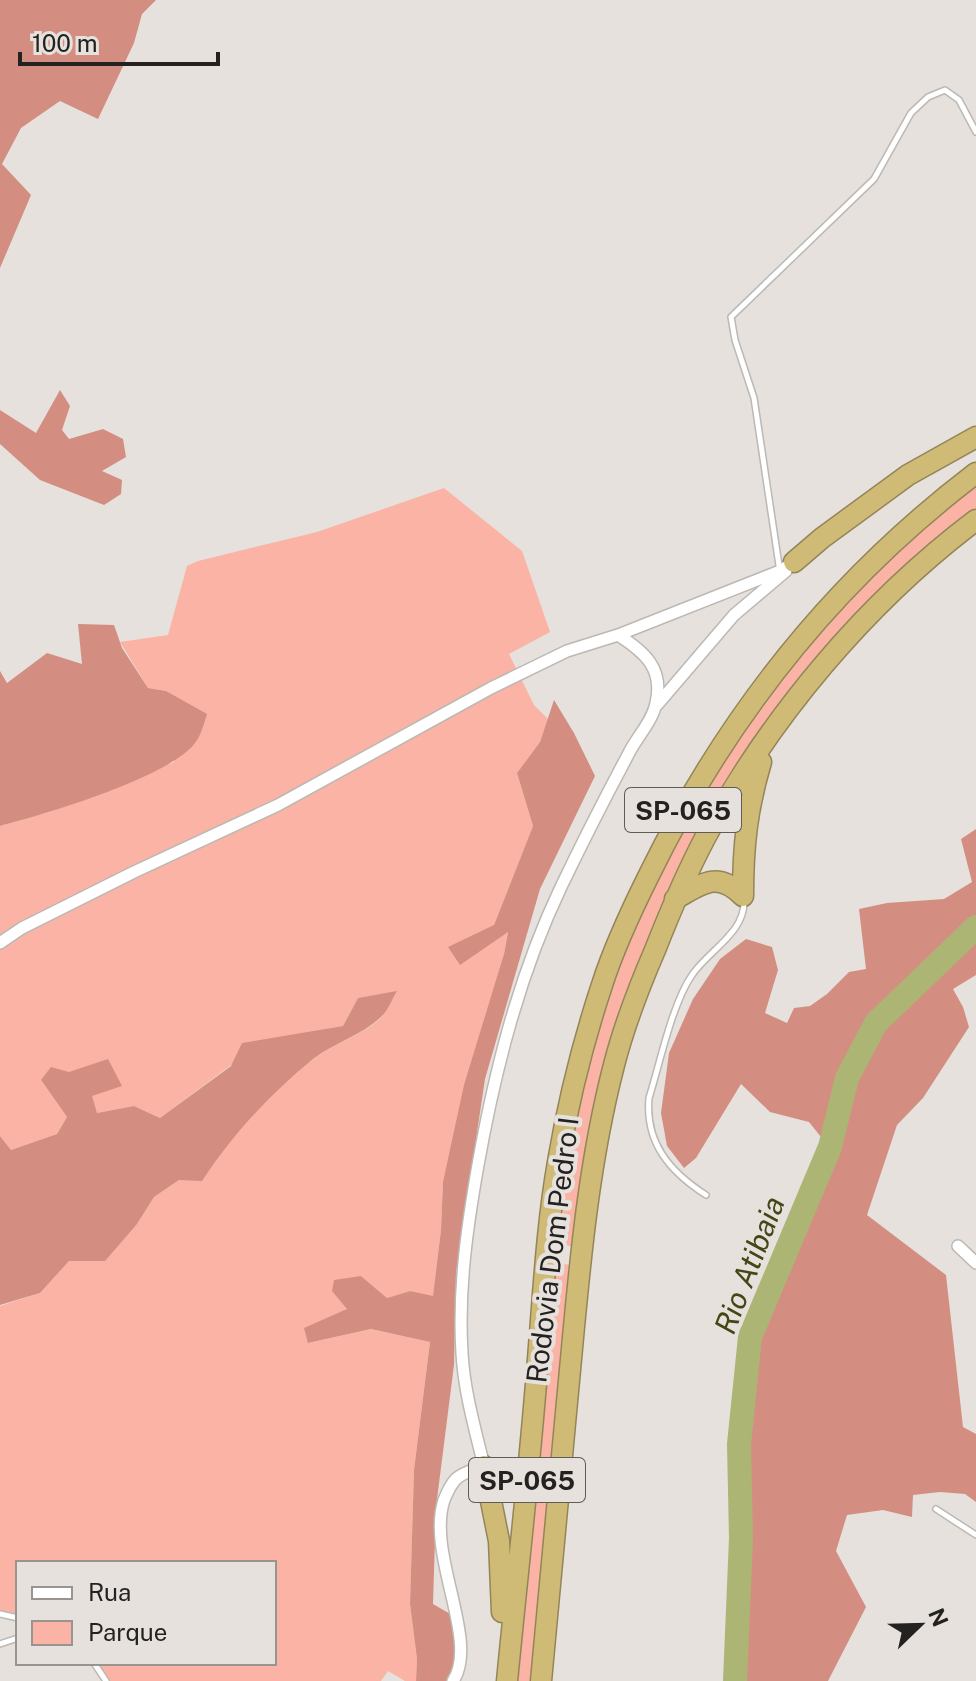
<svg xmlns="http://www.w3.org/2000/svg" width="976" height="1681" viewBox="0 0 976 1681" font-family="'Public Sans',sans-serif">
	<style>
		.green { fill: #fab3a5 }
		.forest { fill: #d38e81 }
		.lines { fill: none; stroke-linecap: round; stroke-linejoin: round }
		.river { stroke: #adb574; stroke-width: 24 }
		.lane-casing { stroke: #bcb8b3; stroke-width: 8 }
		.street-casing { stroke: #bcb8b3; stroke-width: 14 }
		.highway-casing { stroke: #938558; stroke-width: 23 }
		.lane { stroke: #fff; stroke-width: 5 }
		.street { stroke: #fff; stroke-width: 11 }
		.highway { stroke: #cfbb76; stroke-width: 20 }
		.labels { text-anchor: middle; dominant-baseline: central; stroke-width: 8; stroke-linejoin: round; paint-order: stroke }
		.shield { fill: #e6e1dc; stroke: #5e5b58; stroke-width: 2 }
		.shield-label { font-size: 26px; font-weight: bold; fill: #232220 }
		.street-label { font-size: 28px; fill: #232220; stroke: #e6e1dc }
		.water-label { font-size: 30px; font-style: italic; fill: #434716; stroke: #e6e1dc }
	</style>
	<rect width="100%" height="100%" fill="#e6e1dc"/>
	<!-- green -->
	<path class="green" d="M976,483V509L961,520L863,611L664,903C650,935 636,966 624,1000C596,1079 582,1162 571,1246L555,1245L559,1204L586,1065L624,947L661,866L729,747L809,641L878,567Z
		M444,488L522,551L550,632L509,654L534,705L548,719L540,742L517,773L533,826L494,925L508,930L504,954L443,1182L441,1230L433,1297L410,1291L387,1298L361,1276L347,1308L309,1343L371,1329L430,1342L414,1470L410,1604L417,1659L416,1681H405L388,1671L381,1681H106L94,1663H274V1563H18V1618L0,1614V1306L40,1293L69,1261L137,1224L154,1197L179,1180H202C232,1135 271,1090 316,1057C334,1044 371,1031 384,1014C389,1007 392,999 396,992L358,998L343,1026L315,1031L231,1065L160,1118L134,1106L97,1113L91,1096L69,1072L41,1080L67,1117L57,1134L11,1150L0,1136V826C60,811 118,788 174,762L166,691L148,688L120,642L168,635L187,566L198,561L317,532Z
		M557,1262L569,1265L545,1531L534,1681H514L551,1276H555Z"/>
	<!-- forest -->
	<path class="forest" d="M0,0H156L142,14L134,43L98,119L60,101L21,128L2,164L31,195L0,268Z
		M60,390L70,406L62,430L69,439L103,429L123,439L126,457L102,471L122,480L121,494L104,505L40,480L0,444V410L36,433Z
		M78,624L114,625L122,648L148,688L166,691L207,714C204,723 201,736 195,743C170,777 43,815 0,826V671L7,683L47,653L82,664Z
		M554,700L574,733L595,776L540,889L485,1079L456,1273L454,1365L436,1507L433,1604L464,1622V1636L454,1651L458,1663V1681H416L417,1659L410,1604L414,1470L430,1342L371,1329L308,1343L304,1328L347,1309L332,1291L334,1280L361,1276L387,1298L410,1291L433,1296L441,1230L443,1182L464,1085L504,954L508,932L460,965L448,947L494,925L533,826L517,773L540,742Z
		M976,829V975L953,989L963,1007L969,1027L923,1098L897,1125L867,1215L946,1275L963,1427L976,1434V1502L965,1494L940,1492L913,1495L912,1517L883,1510L847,1515L836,1551L866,1607L828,1681H735L739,1444L750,1337L829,1147L809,1122L770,1112L741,1084L696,1158L684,1168L667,1146L661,1113L669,1053L693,999L720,959L746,939L772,947L778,970L765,1013L787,1023L794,1008L810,1006L827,994L849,972L866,969L859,909L887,903L944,899L972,882L961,839Z
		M397,991C392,999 388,1011 381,1017C362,1035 334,1043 313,1059C270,1094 232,1135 202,1181L179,1180L154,1197L137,1224L105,1261H69L40,1293L0,1305V1136L11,1150L57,1134L67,1117L41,1080L51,1067L69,1072L108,1059L122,1086L92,1096L97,1113L134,1106L160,1118L231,1066L242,1043L343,1026L358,998Z"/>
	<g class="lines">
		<!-- river -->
		<path class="river" d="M735,1681L741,1538L739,1444L750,1337L830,1147L847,1078L876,1023L976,927"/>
		<defs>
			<path id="lane" d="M780,572L754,398L735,340L731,317L874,179L911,113L928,97L945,90L959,100L976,132
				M706,1195C670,1172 645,1143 649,1098C660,1063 672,1004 692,975C708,951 746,932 744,900
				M936,1509L976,1535
				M0,1614L18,1618
				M0,1644L18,1638
				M94,1663L106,1681"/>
			<path id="street" d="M657,705L734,615L786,571
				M0,943L22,928L134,872L278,805L491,688L567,651L618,635L780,571L794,562
				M958,1246L976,1263
				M453,1681C480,1641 426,1554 444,1500C447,1493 450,1485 456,1479C463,1472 474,1470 484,1466C475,1429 464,1391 462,1353C458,1290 467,1227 478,1165C495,1070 519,975 561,887C583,841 606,796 630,751C638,736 653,720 656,703C664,669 645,652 618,635"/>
			<path id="highway" d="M794,562L822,538L908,475L976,437
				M743,896C743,846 747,809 761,762
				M675,899C702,884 717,870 743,896
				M484,1466L499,1541L502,1612
				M507,1681C517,1578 529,1474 537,1371C543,1301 546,1231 558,1162C568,1103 583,1042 602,985C614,947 632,909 650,873C728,714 835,580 976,473
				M541,1681C551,1574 561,1466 571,1359C580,1261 589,1161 614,1065C624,1026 639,987 655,950C670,912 686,874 705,838C771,716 866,603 976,520"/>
		</defs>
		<!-- lane casing -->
		<use href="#lane" class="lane-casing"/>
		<!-- street casing -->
		<use href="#street" class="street-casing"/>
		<!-- highway casing -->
		<use href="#highway" class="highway-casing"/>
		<!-- lane -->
		<use href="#lane" class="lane"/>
		<!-- street -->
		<use href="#street" class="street"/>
		<!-- highway -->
		<use href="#highway" class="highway"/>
	</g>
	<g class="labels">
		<!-- shield labels -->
		<g class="shield">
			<rect x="625" y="788" width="116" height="44" rx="6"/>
			<rect x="469" y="1458" width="116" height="44" rx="6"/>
		</g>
		<g class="shield-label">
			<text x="683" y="810">SP-065</text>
			<text x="527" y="1480">SP-065</text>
		</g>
		<!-- street labels -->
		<g class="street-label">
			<text transform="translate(552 1250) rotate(-83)">Rodovia Dom Pedro I</text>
		</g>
		<!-- water labels -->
		<g class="water-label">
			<text transform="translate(749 1265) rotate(-69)">Rio Atibaia</text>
		</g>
	</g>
	<!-- legend -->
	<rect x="16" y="1561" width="260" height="104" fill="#e6e1dc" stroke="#989591" stroke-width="2"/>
	<rect x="32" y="1587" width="40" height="12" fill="#ffffff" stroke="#989591" stroke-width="2"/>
	<text x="88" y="1601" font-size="24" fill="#232220">Rua</text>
	<rect x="32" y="1621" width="40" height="24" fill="#fab3a5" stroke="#989591" stroke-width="2"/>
	<text x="88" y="1641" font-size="24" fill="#232220">Parque</text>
	<!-- north arrow -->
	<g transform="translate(920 1625) rotate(67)" stroke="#e6e1dc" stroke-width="6" paint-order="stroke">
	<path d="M0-6L14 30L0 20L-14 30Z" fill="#232220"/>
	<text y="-12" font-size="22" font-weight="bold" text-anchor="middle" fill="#232220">N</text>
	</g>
	<!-- scale -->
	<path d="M20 52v12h198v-12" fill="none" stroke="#232220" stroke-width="4"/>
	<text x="32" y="52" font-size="24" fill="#232220" stroke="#e6e1dc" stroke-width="6" paint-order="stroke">100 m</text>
</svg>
